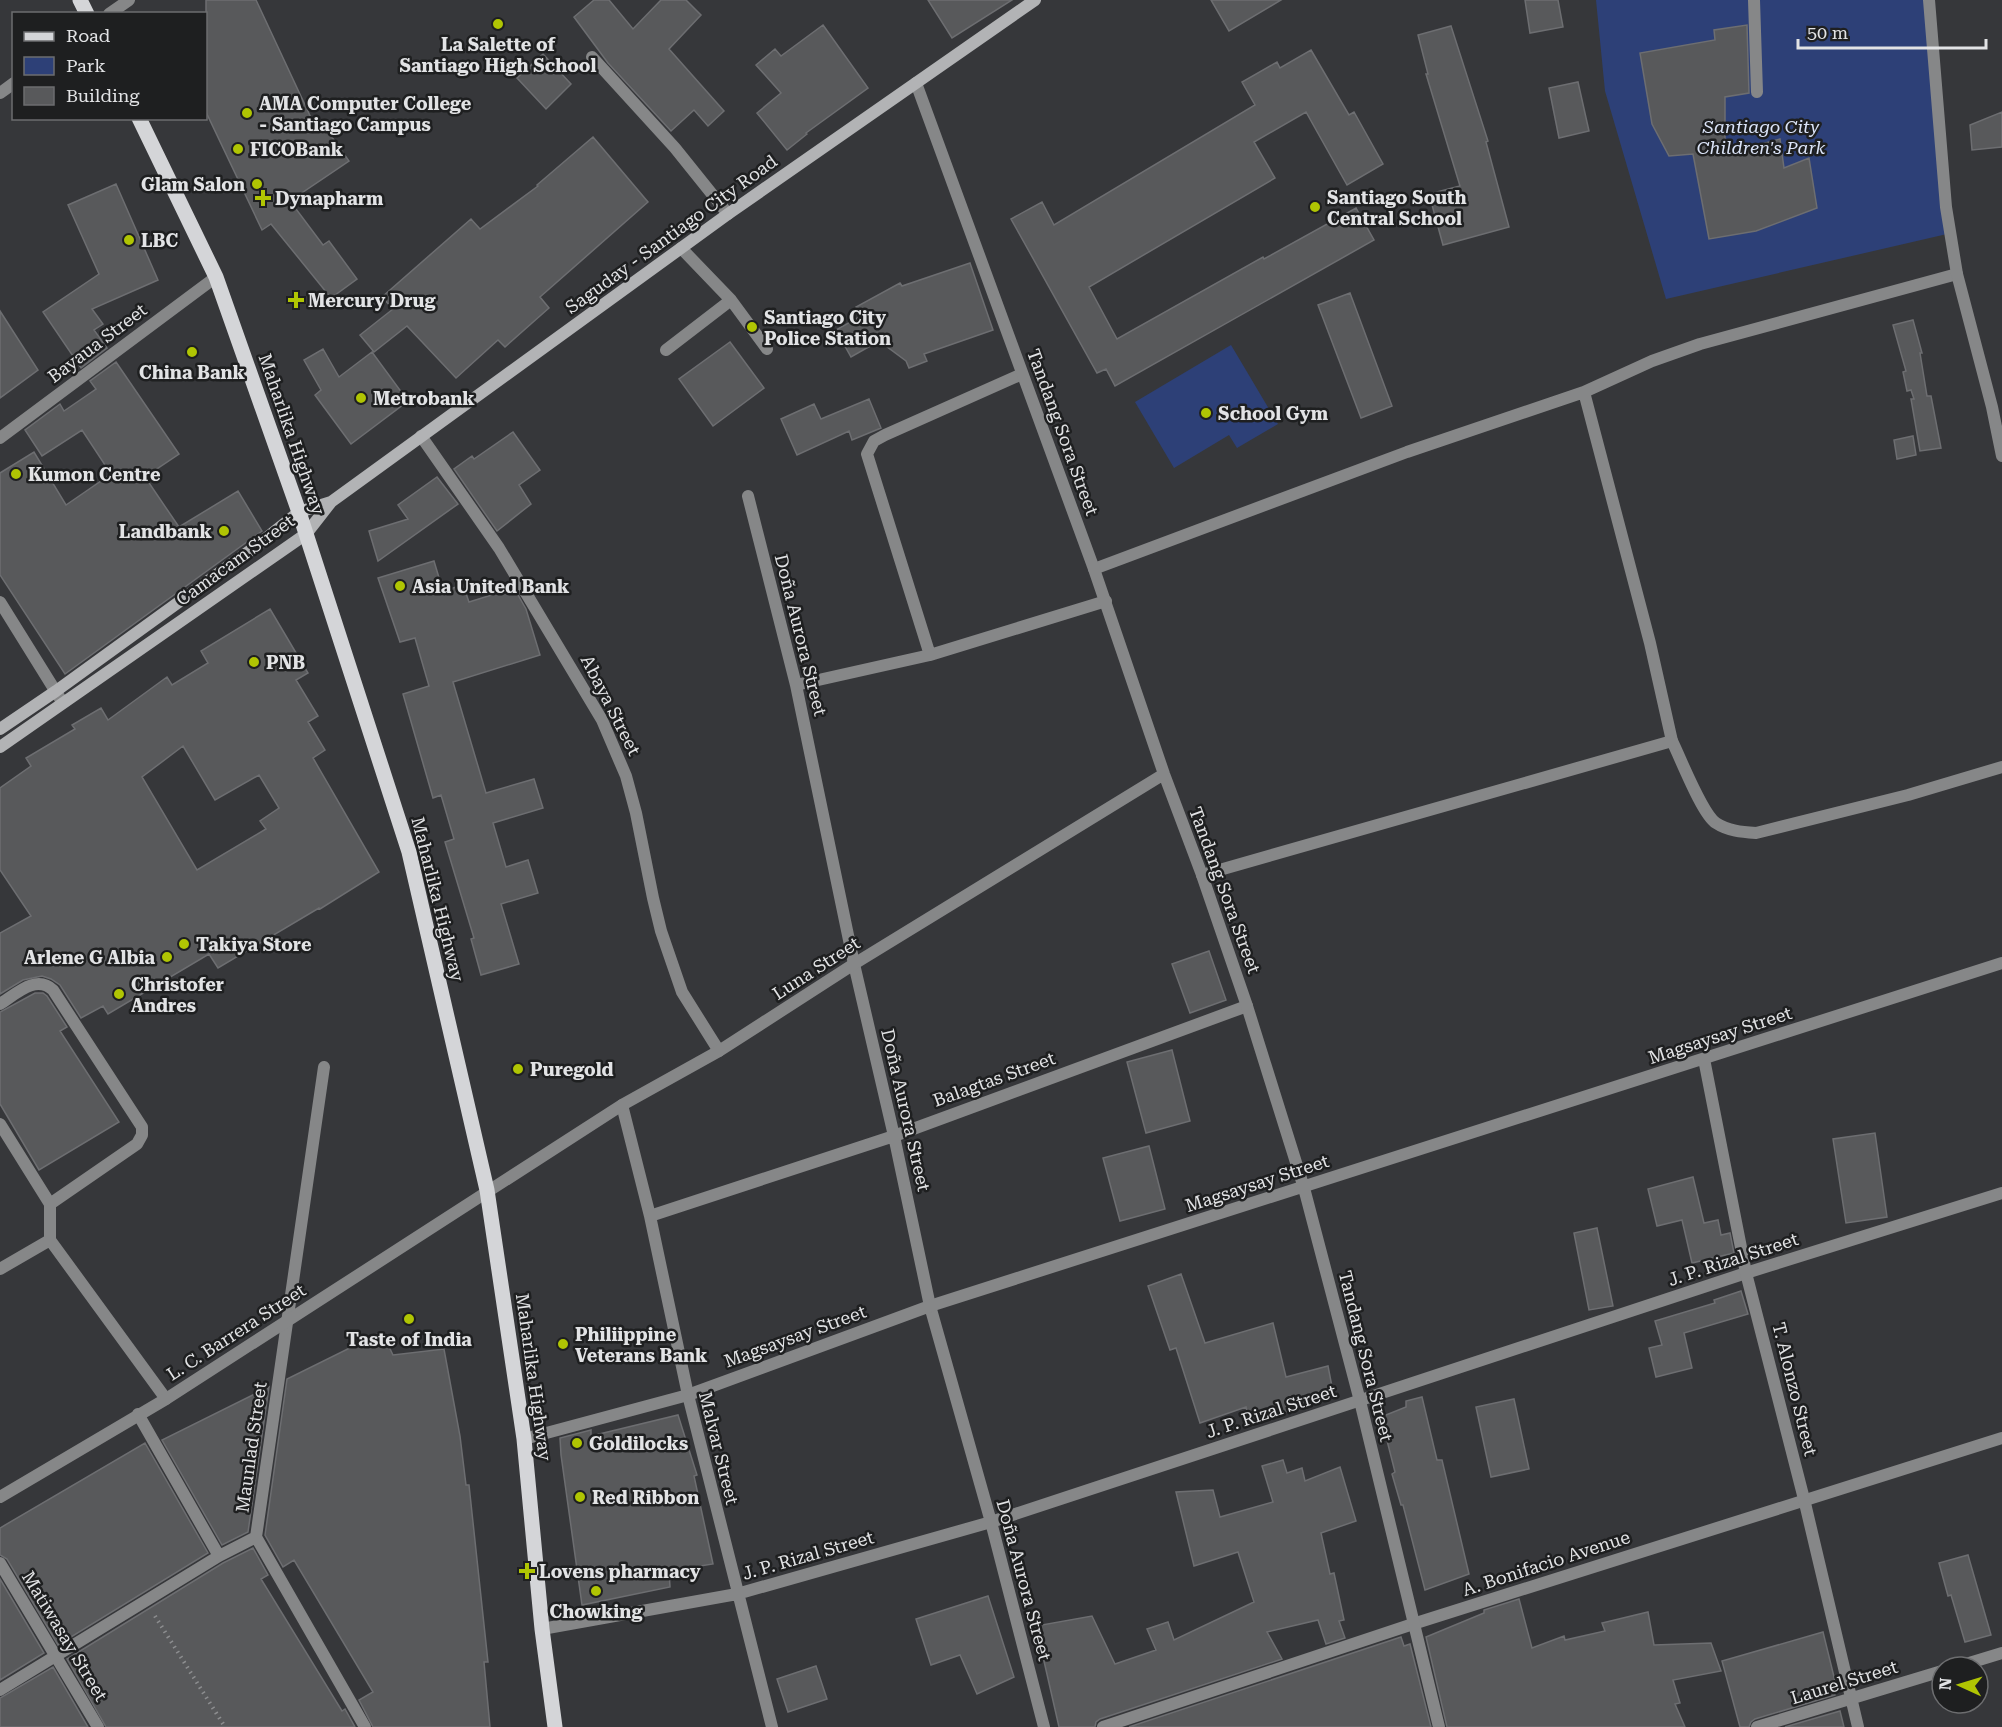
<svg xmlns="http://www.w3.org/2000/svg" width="2002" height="1727" viewBox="0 0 2002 1727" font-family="'Roboto Serif',serif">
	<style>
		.green { fill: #2d4077 }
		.building { fill: #58595b; stroke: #6d6e71; stroke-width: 1.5; fill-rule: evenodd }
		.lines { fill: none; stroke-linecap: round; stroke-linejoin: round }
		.path { stroke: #8c8d8f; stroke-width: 4; stroke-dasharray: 1.5 4.5; stroke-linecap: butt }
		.service { stroke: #868788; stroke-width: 12 }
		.pedestrian { stroke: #868788; stroke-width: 12 }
		.minor { stroke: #868788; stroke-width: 12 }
		.tertiary { stroke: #868788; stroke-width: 12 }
		.secondary { stroke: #b2b3b5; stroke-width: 12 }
		.primary { stroke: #d4d5d8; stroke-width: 15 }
		.poi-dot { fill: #b0c503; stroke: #1e1f20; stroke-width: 2 }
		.labels { text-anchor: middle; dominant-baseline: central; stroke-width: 5; stroke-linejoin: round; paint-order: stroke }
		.poi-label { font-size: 18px; font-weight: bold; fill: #e2e3e5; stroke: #1e1f20; text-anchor: start }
		.park-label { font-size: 18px; font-style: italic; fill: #dbe4f8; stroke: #1e1f20 }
		.street-label { font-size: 18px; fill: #e2e3e5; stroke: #1e1f20 }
	</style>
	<rect width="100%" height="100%" fill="#36373a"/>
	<!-- green -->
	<path class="green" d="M1596,0H1928L1947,234L1666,299L1605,91Z
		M1231,345L1278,424L1237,448L1229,435L1174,468L1135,402Z"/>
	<!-- building -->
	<path class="building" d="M206,0H256L313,122L319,119L349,161L290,201L323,245L329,241L357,279L331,298L271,224L262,230L206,112Z
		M594,0H609L633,29L661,0H686L701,15L669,49L724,111L708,126L694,110L671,131L608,63L574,17Z
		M928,0H1012L952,38Z
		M1211,0H1281L1229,31Z
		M1525,0H1558L1563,27L1530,33Z
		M823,25L868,88L806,133L807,134L787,150L757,113L781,93L756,65L775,49L781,56Z
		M1747,25L1749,93L1725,97V154L1780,139L1784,168L1809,158L1817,208L1756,231L1709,239L1693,154L1669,156L1652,124L1640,53L1715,40L1714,30Z
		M1451,26L1488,141L1486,142L1509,227L1443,245L1429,194L1460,186L1426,74H1428L1418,35Z
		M1311,50L1349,115L1354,112L1383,164L1347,185L1306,112L1254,142L1275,178L1089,287L1117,339L1263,257L1264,259L1356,208L1374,240L1115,386L1106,369L1097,373L1011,219L1042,202L1054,225L1255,105L1242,82L1277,62L1280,68Z
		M543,54L571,84L546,109L517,78Z
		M1578,82L1589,131L1559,138L1549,88Z
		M2002,112V147L1972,150L1970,125Z
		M593,137L648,202L540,297L549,308L505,347L498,340L456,378L407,326L374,352L360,335L393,309L382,297L471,219L480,229L538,186L537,185Z
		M116,184L158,280L92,309L103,324L94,330L107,348L81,368L43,312L99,274L68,205Z
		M970,263L993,330L924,354L927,361L909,368L906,361L879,341L851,357L836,330L861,316L856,307L900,283L902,286Z
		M1350,293L1392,406L1361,418L1318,305Z
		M0,311L38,370L0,398Z
		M1913,320L1922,353H1920L1927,396H1931L1941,448L1920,451L1911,399H1914L1911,390L1907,391L1903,372L1906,371L1893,325Z
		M730,342L764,388L713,426L679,379Z
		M323,349L339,377L372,352L408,401L351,444L315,395L321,390L304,360Z
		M116,362L179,454L145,477L179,527L238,491L262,531L65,674L0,575V473L34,452L66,505L111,474L82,430L42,456L25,430L60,404L64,411L96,389L90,381Z
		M869,399L881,428L852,440L849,431L797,455L781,419L814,404L821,419Z
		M513,432L540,470L519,485L531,504L497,531L454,469L472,456L474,459Z
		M1913,436L1916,455L1897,459L1894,440Z
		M437,477L458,504L378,561L369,531L408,519L398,505Z
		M434,561L443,591L463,585L469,602L514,588L526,609L540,655L453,682L486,793L534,779L543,808L493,823L506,867L528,860L538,893L501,904L519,964L481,975L471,939L474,938L445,842L454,839L441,795L433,798L403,694L429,686L415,638L400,642L378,578Z
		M270,609L308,673L296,680L318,716L308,722L325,750L313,758L379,872L320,909L319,908L218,968L209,954L108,1014L103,1006L81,1018L60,985L51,979L42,976L23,980L0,994V933L31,916L0,870V788L31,766L26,758L75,729L72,725L101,708L108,720L167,677L172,685L208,663L201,651ZM183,746L215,800L259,775L279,808L260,821L266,829L197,870L142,777Z
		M1209,951L1226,1000L1190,1013L1172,964Z
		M35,993H43L47,996L67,1027L60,1031L119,1122L39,1170L0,1104V1012Z
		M1172,1050L1190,1121L1146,1133L1127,1062Z
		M1875,1133L1887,1217L1846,1223L1833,1139Z
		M1149,1146L1165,1209L1120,1221L1103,1158Z
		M1693,1177L1704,1223L1718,1220L1721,1235L1730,1233L1734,1253L1692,1263L1682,1220L1657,1226L1648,1189Z
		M1597,1228L1613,1306L1589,1310L1574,1233Z
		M1181,1274L1205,1343L1273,1323L1286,1377L1328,1366L1334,1397L1250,1423L1246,1407L1200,1423L1176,1348L1170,1350L1148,1286Z
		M1741,1291L1748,1314L1684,1333L1692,1368L1656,1377L1649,1348L1662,1345L1655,1321L1715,1303L1714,1300Z
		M382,1332L393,1355L444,1349L460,1436L466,1485H469L488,1662H484L490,1727H373L359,1700L373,1692L294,1560L283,1567L265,1535L287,1379Z
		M269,1387L248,1532L222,1545L162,1440Z
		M1422,1397L1437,1460H1442L1469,1574L1425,1590L1403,1505H1401L1392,1474L1395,1472L1381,1417L1406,1407V1401Z
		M1514,1399L1529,1469L1491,1477L1476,1407Z
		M678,1415L697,1475L694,1476L713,1564L669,1571L670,1587L582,1605L561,1455L560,1438L591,1430V1436Z
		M145,1443L208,1553L58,1645L7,1559L0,1555V1528Z
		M1283,1460L1287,1473L1302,1468L1305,1481L1340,1467L1356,1521L1321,1533L1330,1574L1334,1573L1344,1620L1339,1621L1345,1638L1326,1644L1318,1620L1267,1632L1282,1659L1100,1719L1096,1722L1095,1727H1059L1036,1626L1092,1616L1115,1664L1156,1650L1147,1629L1168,1622L1174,1640L1254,1602L1238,1552L1194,1566L1176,1492L1213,1490L1220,1517L1273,1502L1262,1466Z
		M253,1548L268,1575L261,1579L342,1711L345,1709L355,1727H106L67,1659L223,1563Z
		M1968,1555L1991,1635L1965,1642L1951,1595L1948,1596L1939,1563Z
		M0,1579L44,1653L0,1680Z
		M988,1596L1014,1677L977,1694L960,1655L931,1665L916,1619Z
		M1519,1599L1532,1648L1564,1636L1565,1640L1605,1631L1602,1623L1648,1612L1654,1645L1711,1643L1721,1671L1673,1680L1680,1703L1675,1704L1685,1727H1447L1426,1637L1484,1613V1610Z
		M1823,1632L1837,1689H1834L1835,1695L1755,1719L1751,1722L1749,1727H1740L1722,1661Z
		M1401,1637L1404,1646L1410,1644L1431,1727H1129Z
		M816,1666L827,1699L788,1712L777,1679Z
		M53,1667L88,1727H0V1698Z
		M1840,1711L1844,1727H1785Z"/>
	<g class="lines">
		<!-- path -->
		<path class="path" d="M155,1616L225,1727"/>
		<!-- service -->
		<path class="service" d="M1754,0L1757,92
			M109,14L129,0
			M592,57L675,148L728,214
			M681,248L731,300L767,349
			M666,350L731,300
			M1094,569L1407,452L1584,392
			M1672,741L1650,643L1584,392L1652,361L1700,344L1957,274
			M0,1004C16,994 36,974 53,990L142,1127V1135L137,1144L50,1204V1240L166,1399
			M0,1124L50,1204
			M0,1269L50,1240"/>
		<!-- pedestrian -->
		<path class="pedestrian" d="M138,1414L219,1556
			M256,1537L365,1727
			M0,1563L98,1727
			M0,1690L219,1556L256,1537L324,1067"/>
		<!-- minor -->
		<path class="minor" d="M1929,0L1946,207L1957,274L1992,407L2002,456
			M0,93L14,83
			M421,436L499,548L602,720L626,776L636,813L653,898L661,931L682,992L719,1051
			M0,438L216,277
			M748,496L796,685L854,964L894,1136L930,1306L991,1522L1044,1727
			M930,655L867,454L874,441L885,435L1022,374
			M796,685L930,655L1106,601
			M1202,875L1672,741C1681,759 1702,814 1716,823C1728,831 1742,832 1756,833L1908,795L2002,767
			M622,1105L650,1216L688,1395L772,1727
			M650,1216L894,1136L1247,1006
			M542,1629L737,1594L991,1522L1746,1273L2002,1193
			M1103,1727L1413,1624L2002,1438"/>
		<!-- tertiary -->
		<path class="tertiary" d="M916,83L1094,569L1164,774L1202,875L1247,1006L1304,1188L1360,1401L1439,1727
			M0,602L61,700
			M1704,1059L1746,1273L1804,1499L1858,1727
			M524,1439L688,1395L930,1306L2002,963
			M0,1497L166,1399L622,1105L719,1051L854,964L1164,774
			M1956,1667L2002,1653
			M1757,1727L1942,1671"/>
		<!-- secondary -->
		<path class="secondary" d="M0,729L56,691L259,544L299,512L331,502
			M0,747L306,534L331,502L728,214L1035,0"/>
		<!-- primary -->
		<path class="primary" d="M80,0L87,14
			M139,118L216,277L299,512L409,852L487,1190L524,1439L542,1629L555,1727"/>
	</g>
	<!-- markers -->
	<g class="poi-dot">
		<circle cx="498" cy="24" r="6"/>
		<circle cx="247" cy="113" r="6"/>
		<circle cx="238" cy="149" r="6"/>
		<circle cx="257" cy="184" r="6"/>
		<path d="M260 189h6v6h6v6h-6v6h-6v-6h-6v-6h6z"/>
		<circle cx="1315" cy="207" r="6"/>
		<circle cx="129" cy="240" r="6"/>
		<path d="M293 291h6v6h6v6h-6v6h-6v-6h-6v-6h6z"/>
		<circle cx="752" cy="327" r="6"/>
		<circle cx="192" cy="352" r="6"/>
		<circle cx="361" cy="398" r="6"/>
		<circle cx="1206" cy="413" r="6"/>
		<circle cx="16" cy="474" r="6"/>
		<circle cx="224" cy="531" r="6"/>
		<circle cx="400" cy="586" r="6"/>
		<circle cx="254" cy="662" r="6"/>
		<circle cx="184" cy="944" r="6"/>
		<circle cx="167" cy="957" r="6"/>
		<circle cx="119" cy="994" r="6"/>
		<circle cx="518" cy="1069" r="6"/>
		<circle cx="409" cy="1319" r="6"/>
		<circle cx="563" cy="1344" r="6"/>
		<circle cx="577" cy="1443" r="6"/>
		<circle cx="580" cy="1497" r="6"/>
		<path d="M524 1562h6v6h6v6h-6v6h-6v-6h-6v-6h6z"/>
		<circle cx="596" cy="1591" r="6"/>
	</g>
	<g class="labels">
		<!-- poi labels -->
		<g class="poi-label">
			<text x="498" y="44" text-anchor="middle">La Salette of<tspan x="498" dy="21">Santiago High School</tspan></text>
			<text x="259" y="103">AMA Computer College<tspan x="259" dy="21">- Santiago Campus</tspan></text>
			<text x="250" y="149">FICOBank</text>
			<text x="245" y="184" text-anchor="end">Glam Salon</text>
			<text x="1327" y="197">Santiago South<tspan x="1327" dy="21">Central School</tspan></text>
			<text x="275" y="198">Dynapharm</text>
			<text x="141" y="240">LBC</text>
			<text x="308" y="300">Mercury Drug</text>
			<text x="764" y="317">Santiago City<tspan x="764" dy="21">Police Station</tspan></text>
			<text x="192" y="372" text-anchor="middle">China Bank</text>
			<text x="373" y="398">Metrobank</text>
			<text x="1218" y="413">School Gym</text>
			<text x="28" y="474">Kumon Centre</text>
			<text x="212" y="531" text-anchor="end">Landbank</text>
			<text x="412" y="586">Asia United Bank</text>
			<text x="266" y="662">PNB</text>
			<text x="196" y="944">Takiya Store</text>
			<text x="155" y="957" text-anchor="end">Arlene G Albia</text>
			<text x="131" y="984">Christofer<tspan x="131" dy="21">Andres</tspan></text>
			<text x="530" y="1069">Puregold</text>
			<text x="575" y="1334">Philiippine<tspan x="575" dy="21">Veterans Bank</tspan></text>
			<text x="409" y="1339" text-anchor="middle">Taste of India</text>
			<text x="589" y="1443">Goldilocks</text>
			<text x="592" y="1497">Red Ribbon</text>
			<text x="539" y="1571">Lovens pharmacy</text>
			<text x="596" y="1611" text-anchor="middle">Chowking</text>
		</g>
		<!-- park labels -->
		<g class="park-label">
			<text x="1761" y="126">Santiago City<tspan x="1761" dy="21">Children's Park</tspan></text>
		</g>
		<!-- street labels -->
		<g class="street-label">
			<text transform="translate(671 234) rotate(-36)">Saguday - Santiago City Road</text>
			<text transform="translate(97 343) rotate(-37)">Bayaua Street</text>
			<text transform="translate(1063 432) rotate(70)">Tandang Sora Street</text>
			<text transform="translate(292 434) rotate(71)">Maharlika Highway</text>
			<text transform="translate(235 560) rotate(-36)">Camacam Street</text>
			<text transform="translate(801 635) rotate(76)">Doña Aurora Street</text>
			<text transform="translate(611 705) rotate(63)">Abaya Street</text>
			<text transform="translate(1225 890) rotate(70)">Tandang Sora Street</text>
			<text transform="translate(438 899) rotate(76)">Maharlika Highway</text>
			<text transform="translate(816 968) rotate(-33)">Luna Street</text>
			<text transform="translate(1720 1035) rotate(-18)">Magsaysay Street</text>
			<text transform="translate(994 1079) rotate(-20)">Balagtas Street</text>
			<text transform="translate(906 1110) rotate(77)">Doña Aurora Street</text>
			<text transform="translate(1257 1183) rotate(-18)">Magsaysay Street</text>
			<text transform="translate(1733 1259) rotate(-18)">J. P. Rizal Street</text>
			<text transform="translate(236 1332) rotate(-33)">L. C. Barrera Street</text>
			<text transform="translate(795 1336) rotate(-20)">Magsaysay Street</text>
			<text transform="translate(1366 1356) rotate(76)">Tandang Sora Street</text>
			<text transform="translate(534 1377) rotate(82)">Maharlika Highway</text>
			<text transform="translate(1795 1389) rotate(76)">T. Alonzo Street</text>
			<text transform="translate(1271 1411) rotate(-18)">J. P. Rizal Street</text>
			<text transform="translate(251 1447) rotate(-82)">Maunlad Street</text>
			<text transform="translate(719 1448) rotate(76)">Malvar Street</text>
			<text transform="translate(808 1555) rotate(-16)">J. P. Rizal Street</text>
			<text transform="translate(1546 1563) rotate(-18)">A. Bonifacio Avenue</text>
			<text transform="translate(1024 1580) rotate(75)">Doña Aurora Street</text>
			<text transform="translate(65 1636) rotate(59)">Matiwasay Street</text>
			<text transform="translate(1844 1682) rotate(-17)">Laurel Street</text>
		</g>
	</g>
	<!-- legend -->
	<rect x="12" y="12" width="195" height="108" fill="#1e1f20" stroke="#6c6d6f" stroke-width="1.5"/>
	<rect x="24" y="32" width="30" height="9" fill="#d4d5d8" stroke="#6c6d6f" stroke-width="1.5"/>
	<text x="66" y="42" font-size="18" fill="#e2e3e5">Road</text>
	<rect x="24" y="57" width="30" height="18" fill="#2d4077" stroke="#6c6d6f" stroke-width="1.5"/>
	<text x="66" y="72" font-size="18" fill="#e2e3e5">Park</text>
	<rect x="24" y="87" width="30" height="18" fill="#58595b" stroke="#6c6d6f" stroke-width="1.5"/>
	<text x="66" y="102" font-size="18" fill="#e2e3e5">Building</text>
	<!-- north arrow -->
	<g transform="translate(1960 1685) rotate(274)"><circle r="28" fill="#1e1f20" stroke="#6c6d6f" stroke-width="1.5"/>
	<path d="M0-4.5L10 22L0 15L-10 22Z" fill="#b0c503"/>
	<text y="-9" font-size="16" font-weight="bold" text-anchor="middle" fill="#e2e3e5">N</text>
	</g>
	<!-- scale -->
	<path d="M1798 39v9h188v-9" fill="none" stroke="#e2e3e5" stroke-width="3"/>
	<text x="1807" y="39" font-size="18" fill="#e2e3e5" stroke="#1e1f20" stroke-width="4.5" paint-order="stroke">50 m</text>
</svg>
